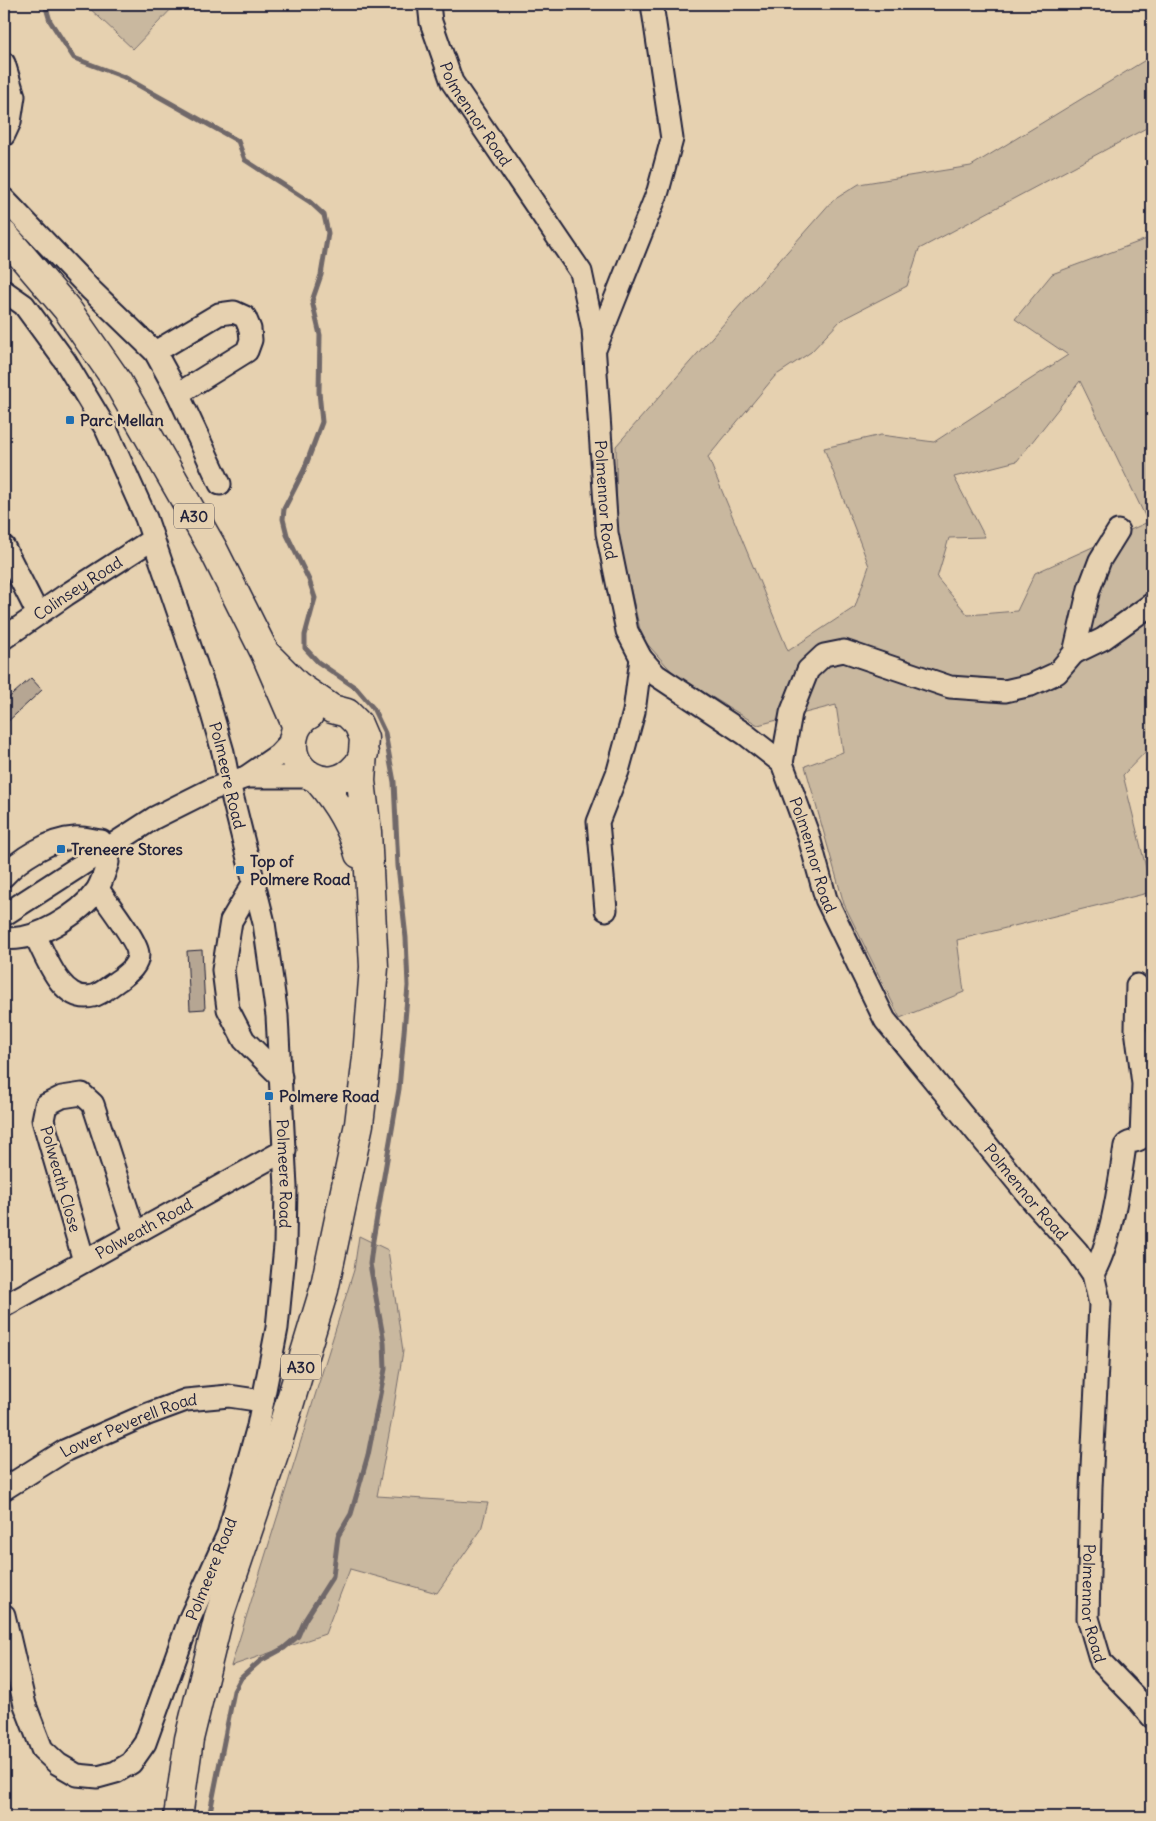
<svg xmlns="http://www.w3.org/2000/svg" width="1156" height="1821" viewBox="0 0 1156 1821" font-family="Delius,sans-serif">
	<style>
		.green { fill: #c9b89f; stroke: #766d6d; fill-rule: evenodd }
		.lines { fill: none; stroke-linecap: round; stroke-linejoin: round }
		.stream { stroke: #6f6769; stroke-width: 5 }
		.building { fill: #b6a693; stroke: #22223b }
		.minor-casing { stroke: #22223b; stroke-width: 25 }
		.highway-casing { stroke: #22223b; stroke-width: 31 }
		.minor { stroke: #e6d1b0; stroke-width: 21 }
		.highway { stroke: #e6d1b0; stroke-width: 28 }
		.poi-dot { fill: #1f6fb2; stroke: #e6d1b0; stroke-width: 2 }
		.labels { text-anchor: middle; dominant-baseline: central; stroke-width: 5; stroke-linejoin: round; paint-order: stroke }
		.shield { fill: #e6d1b0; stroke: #5d565e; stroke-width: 1 }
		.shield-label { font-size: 15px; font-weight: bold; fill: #22223b }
		.street-label { font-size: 16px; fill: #22223b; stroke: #e6d1b0 }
		.poi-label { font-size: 16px; font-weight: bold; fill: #22223b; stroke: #e6d1b0; text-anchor: start }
	</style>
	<rect width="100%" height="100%" fill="#e6d1b0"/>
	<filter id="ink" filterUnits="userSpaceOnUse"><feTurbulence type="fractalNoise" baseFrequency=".02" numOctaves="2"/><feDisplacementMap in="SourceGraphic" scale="10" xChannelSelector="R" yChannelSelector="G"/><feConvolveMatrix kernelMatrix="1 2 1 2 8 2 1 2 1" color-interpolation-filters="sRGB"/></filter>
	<g filter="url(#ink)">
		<!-- green -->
		<path class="green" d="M85,4H176L133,49Z
			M1152,56V125L919,249L907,286L841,320L811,352L775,376L708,457L788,651L855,607L869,566L824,448L881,435L934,442L1068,355L1015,319L1052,274L1152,237V745L1123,775L1152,892L957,940L964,992L900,1018L844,904L805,766L843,752L836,705L758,725L674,674L642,638L617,531L616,446L832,201L859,184L971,166ZM1080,381L1148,522L1035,573L1017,611L968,615L937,578L949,538L985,537L954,477L1017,461Z
			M359,1236L388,1250L403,1351L391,1424L377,1496L488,1503L481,1530L437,1593L350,1569L325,1634L231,1666L354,1270Z"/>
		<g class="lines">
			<!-- stream -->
			<path class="stream" d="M45,4L50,21L74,58L124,77L238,141L245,160L310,202L324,215L328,233L321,275L312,301L320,335L319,392L322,422L304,470L284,509L283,519L287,535L309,580L315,598L305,635V648L318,662L356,688L373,708L385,733L394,782L398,866L406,938L408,986L399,1089L373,1240L370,1264L384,1342L385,1369L368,1455L358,1490L351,1514L338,1536L333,1576L305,1620L298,1636L284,1648L260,1661L241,1678L234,1691L209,1817"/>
		</g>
		<!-- building -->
		<path class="building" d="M31,678L42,690L4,725V702Z
			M202,950L205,1009L190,1010L187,951Z"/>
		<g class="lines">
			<defs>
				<g id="minor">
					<path id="s1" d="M429,4L431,22L452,82L581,272L593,329L607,533L627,631L641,658L656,675L745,734L782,763L808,834L826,899L885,1020L1036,1205L1077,1251L1093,1274L1100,1304L1091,1487L1088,1618L1101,1662L1137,1699L1152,1717"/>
					<path d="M4,63L14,96L10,122L4,135"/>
					<path d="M4,199L91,290L155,352L178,394L220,484"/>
					<path id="s2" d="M4,291L24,305L65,361L106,429L146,518L206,693L223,752L229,783L264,923L277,1016L286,1187L285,1246L277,1328L258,1426L228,1534L190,1618L145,1743L131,1763L116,1772L98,1777L77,1775L58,1764L42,1749L25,1705L4,1615"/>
					<path d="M596,347L658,191L672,139L652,4"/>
					<path d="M155,352L219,314L234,312L245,317L250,329L251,340L247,351L178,394"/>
					<path d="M4,547L38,614"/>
					<path id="s3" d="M4,638L66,595L153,539"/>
					<path d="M1074,653L1103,639L1152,604"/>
					<path d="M782,763L791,713L808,670L824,655L844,651L950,687L1005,691L1031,685L1057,673L1074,653L1089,589L1100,560L1118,531"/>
					<path d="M246,777H311"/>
					<path d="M4,876C19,859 51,839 74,838C83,837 93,840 101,841L108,862C105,871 102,882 97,890C80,914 34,943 4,938"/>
					<path d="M254,882L231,921L223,970L228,1009L244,1040L281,1077"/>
					<path d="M606,910L598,822L618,771L634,712L641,658"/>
					<path d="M4,915L154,818L210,790L246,777L278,755L293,739"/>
					<path d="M35,935C46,957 62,1004 93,996C102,994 111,985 119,980C128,973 138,966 138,954C138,942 106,901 98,889"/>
					<path d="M84,1261L43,1120L46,1105L62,1097L82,1094L93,1104L135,1233"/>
					<path d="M1093,1274C1112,1240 1119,1185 1125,1146C1128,1140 1136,1143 1141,1138L1143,1084L1136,1029L1137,985"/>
					<path id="s4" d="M4,1306L285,1150"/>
					<path id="s5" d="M4,1489L66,1450L148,1414L186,1400L229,1396L263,1401"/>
				</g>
				<path id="highway" d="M4,235L67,309L117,381L213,549L265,653L297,727
					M309,715C303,718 297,725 295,732C282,771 330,798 356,767C360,764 361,758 364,753
					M318,780C337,802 352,826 359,854
					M178,1817L189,1739L219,1616L277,1445L324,1290L359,1124L367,1057L374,967L367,832L361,781L364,738L358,724L347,713L332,709L297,685L265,653"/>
			</defs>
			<!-- minor casing -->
			<use href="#minor" class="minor-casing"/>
			<!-- highway casing -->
			<use href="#highway" class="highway-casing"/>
			<!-- minor -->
			<use href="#minor" class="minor"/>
			<!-- highway -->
			<use href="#highway" class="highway"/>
		</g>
	</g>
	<!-- markers -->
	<g class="poi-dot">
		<rect x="65" y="415" width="10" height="10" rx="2.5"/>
		<rect x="56" y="844" width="10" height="10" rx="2.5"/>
		<rect x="235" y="865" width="10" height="10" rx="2.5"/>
		<rect x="264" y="1091" width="10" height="10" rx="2.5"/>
	</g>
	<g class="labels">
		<!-- shield labels -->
		<g class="shield">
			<rect x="174" y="503.5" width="40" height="25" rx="4"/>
			<rect x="281" y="1354.5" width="40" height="25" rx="4"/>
		</g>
		<g class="shield-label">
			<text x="194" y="516">A30</text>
			<text x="301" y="1367">A30</text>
		</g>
		<!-- street labels -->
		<g class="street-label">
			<text stroke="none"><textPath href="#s1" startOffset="121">Polmennor Road</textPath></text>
			<text stroke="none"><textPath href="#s1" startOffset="541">Polmennor Road</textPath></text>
			<text stroke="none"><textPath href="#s3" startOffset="89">Colinsey Road</textPath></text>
			<text stroke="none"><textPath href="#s2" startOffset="541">Polmeere Road</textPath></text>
			<text stroke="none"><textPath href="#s1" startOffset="978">Polmennor Road</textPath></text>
			<text stroke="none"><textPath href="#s2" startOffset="945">Polmeere Road</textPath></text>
			<text transform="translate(61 1179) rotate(74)">Polweath Close</text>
			<text stroke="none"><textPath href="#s1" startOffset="1381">Polmennor Road</textPath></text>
			<text stroke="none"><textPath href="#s4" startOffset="160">Polweath Road</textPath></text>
			<text stroke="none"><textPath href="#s5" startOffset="141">Lower Peverell Road</textPath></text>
			<text transform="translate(211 1569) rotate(-68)">Polmeere Road</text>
			<text stroke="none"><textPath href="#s1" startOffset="1818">Polmennor Road</textPath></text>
		</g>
		<!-- poi labels -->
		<g class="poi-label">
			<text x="80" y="420">Parc Mellan</text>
			<text x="71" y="849">Treneere Stores</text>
			<text x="250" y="861">Top of<tspan x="250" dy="18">Polmere Road</tspan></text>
			<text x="279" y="1096">Polmere Road</text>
		</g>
	</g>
	<!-- margin -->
	<rect width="1156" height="1821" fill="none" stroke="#e6d1b0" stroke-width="20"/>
	<rect x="10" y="10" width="1136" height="1801" fill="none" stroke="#22223b" stroke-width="2" filter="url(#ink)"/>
</svg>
